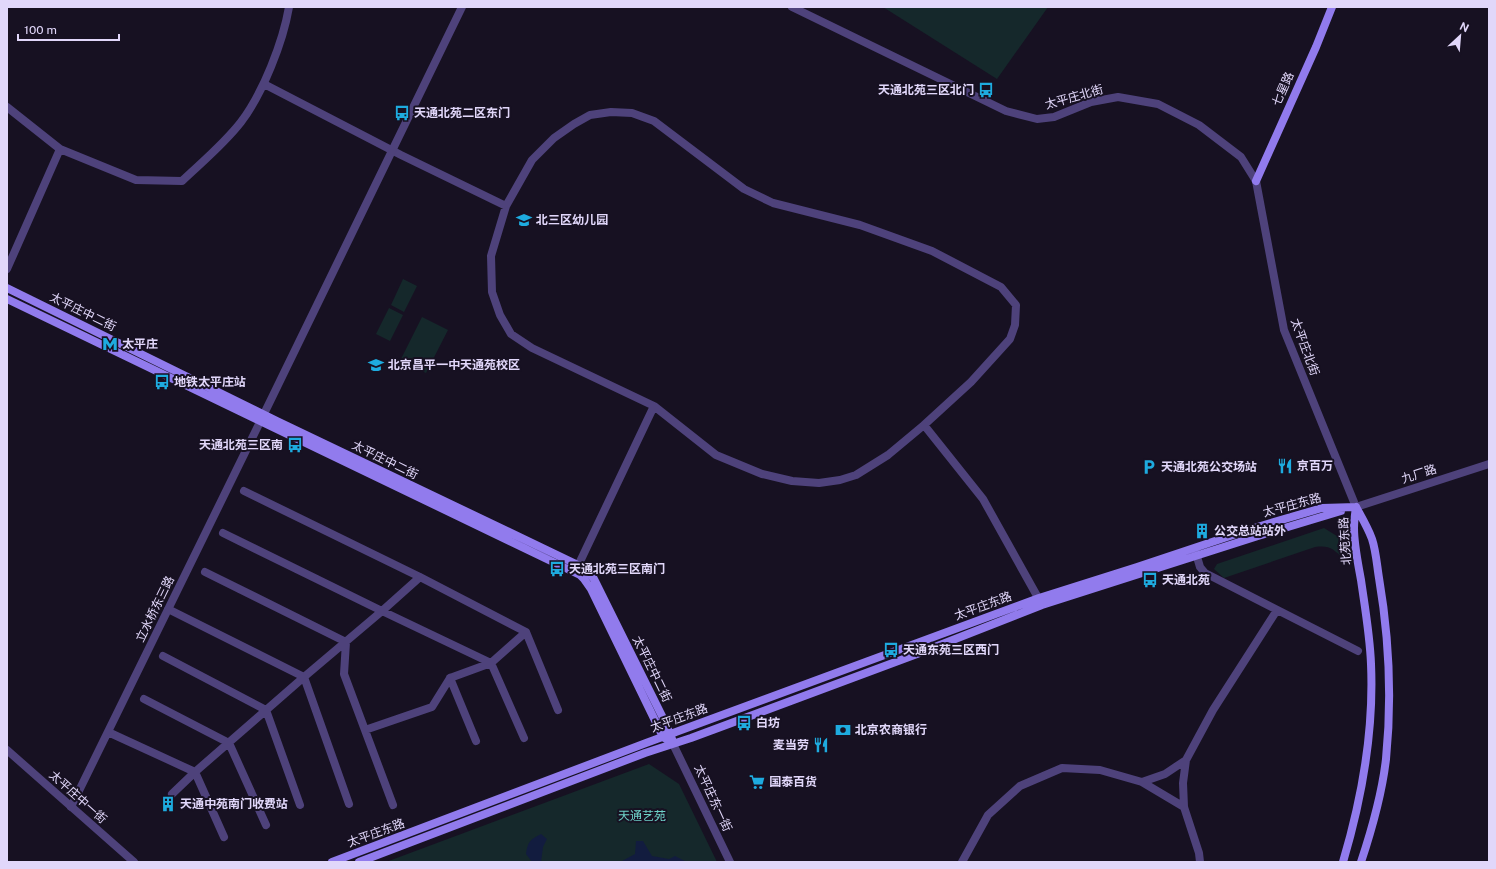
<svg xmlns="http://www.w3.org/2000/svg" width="1496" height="869" viewBox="0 0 1496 869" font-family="'Public Sans','Noto Sans SC',sans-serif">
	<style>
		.green { fill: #15282b }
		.water { fill: #121c3f }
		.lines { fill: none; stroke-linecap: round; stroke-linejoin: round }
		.minor { stroke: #4e427b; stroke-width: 8 }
		.tertiary { stroke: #4e427b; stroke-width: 8 }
		.secondary { stroke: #917bed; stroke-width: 8 }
		.labels { text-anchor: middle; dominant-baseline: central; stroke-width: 4; stroke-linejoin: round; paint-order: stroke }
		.street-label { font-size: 12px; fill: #e1d7fa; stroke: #171122 }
		.poi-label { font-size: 12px; font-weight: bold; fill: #e1d7fa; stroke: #171122; text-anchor: start }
		.park-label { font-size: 12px; fill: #6dd0c8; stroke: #171122 }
	</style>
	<rect width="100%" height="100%" fill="#171122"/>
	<!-- green -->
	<path class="green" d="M883,7H1048L997,79Z
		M403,279L417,286L404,312L391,305Z
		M389,308L403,315L390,341L376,334Z
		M422,317L448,330L426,373L400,361Z
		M1324,528L1340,538L1344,559C1333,549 1330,545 1315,547L1224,578L1214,569L1217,564Z
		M649,764L679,784L717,862H386Z"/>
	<!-- water -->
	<path class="water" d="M541,834L547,839L543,847L541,862H532L526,854C528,841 530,840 541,834Z
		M636,841H643L652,856L669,859L675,856L687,862H611L622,861L635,854Z"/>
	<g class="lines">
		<!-- minor -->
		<path class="minor" d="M264,84L401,155L506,206
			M7,107L60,149L136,180L182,181C202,162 224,144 241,122C263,93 283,42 289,7
			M611,112L632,113L654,121L744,189L773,203L860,225L932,251L1001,287L1016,305L1015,325L1010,339L971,382L924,425L888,455L856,475L840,480L819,483L792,481L762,474L716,455L654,406L532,348L511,334L500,315L492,292L491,256L506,206L532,160L554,138L574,124L590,115Z
			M7,269L60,149
			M924,425L983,499L1041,603
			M244,491L420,577L526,632L558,710
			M1356,507L1489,464
			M223,533L382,611L491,663L524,738
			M1195,550L1200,567L1205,573L1358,651
			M576,570L654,406
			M205,572L346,642L344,674L393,805
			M168,609L304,677L382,611L420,577
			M163,656L266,710L300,805
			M144,699L229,743L266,825
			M365,730L432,707L450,678
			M108,732L195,772L304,677L349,804
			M476,741L450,678L491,663L526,632
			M1142,782L1165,774L1186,760
			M172,794L195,772L224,837
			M71,807L260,422
			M962,862L988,815L1020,786L1062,768L1100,770L1142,782L1184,807
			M1200,862L1199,853L1184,807L1183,783L1186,760L1213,710L1277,610"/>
		<!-- tertiary -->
		<path class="tertiary" d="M792,7L1006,111L1037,119L1054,117L1091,102L1118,97L1158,104L1199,125L1241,157L1256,181L1284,330L1356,507
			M261,420L462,7
			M673,744L730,862
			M7,750L134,862"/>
		<!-- secondary -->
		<path class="secondary" d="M1256,181L1316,47L1332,7
			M7,288L277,421L578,565L588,571L594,579L665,722L672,739
			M7,299L580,575L584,579L591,589L663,737L666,739
			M1356,507C1362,518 1368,528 1372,539C1376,551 1377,566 1379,578C1389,637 1392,699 1386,759C1382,794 1372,829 1361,862
			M332,862L646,743L1039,598L1137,567L1254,528L1322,508L1356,507
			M359,862L645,753L691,738L917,654L1042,605L1258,536L1341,511
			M1343,862C1362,798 1374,731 1371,664C1370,636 1365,608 1361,580C1358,563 1354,545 1354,528C1354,521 1355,514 1356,507"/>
	</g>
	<!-- icons -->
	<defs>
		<symbol id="bus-bare" viewBox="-9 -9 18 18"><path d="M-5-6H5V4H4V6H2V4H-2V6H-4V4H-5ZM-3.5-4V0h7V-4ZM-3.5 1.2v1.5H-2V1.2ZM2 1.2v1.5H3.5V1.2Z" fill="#1eabdf" stroke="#171122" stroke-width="2.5" paint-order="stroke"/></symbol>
		<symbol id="school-bare" viewBox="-9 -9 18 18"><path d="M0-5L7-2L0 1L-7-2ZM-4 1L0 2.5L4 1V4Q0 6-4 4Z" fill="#1eabdf" stroke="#171122" stroke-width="2.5" paint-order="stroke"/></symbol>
		<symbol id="metro-bare" viewBox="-9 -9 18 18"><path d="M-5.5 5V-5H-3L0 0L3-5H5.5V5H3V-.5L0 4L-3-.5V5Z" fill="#1eabdf" stroke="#171122" stroke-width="2.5" paint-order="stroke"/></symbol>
		<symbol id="restaurant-bare" viewBox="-9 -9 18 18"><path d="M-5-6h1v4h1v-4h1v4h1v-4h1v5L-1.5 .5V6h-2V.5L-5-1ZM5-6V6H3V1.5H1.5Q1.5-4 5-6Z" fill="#1eabdf" stroke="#171122" stroke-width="2.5" paint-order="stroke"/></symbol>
		<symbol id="parking-bare" viewBox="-9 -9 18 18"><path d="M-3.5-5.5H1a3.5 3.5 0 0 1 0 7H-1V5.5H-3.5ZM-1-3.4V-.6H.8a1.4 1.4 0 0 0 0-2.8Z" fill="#1eabdf" stroke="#171122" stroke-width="2.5" paint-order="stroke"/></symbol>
		<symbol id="building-bare" viewBox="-9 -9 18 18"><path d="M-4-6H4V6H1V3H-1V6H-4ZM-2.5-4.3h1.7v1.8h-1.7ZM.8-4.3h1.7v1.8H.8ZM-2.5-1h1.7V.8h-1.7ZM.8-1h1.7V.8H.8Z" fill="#1eabdf" stroke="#171122" stroke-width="2.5" paint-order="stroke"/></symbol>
		<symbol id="bank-bare" viewBox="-9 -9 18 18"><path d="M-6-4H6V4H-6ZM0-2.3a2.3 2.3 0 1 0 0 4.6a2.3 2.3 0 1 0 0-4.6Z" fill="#1eabdf" stroke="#171122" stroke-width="2.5" paint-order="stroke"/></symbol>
		<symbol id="supermarket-bare" viewBox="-9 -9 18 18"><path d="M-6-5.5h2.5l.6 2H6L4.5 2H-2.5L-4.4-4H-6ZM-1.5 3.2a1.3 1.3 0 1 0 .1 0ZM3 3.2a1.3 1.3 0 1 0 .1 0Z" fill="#1eabdf" stroke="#171122" stroke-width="2.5" paint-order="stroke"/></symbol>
	</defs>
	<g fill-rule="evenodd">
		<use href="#bus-bare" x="975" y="79" width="22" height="22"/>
		<use href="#bus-bare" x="391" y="102" width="22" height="22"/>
		<use href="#school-bare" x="513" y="209" width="22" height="22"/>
		<use href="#metro-bare" x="99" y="333" width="22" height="22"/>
		<use href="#school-bare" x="365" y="354" width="22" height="22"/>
		<use href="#bus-bare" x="151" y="371" width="22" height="22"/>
		<use href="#bus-bare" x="284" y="434" width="22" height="22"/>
		<use href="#restaurant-bare" x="1274" y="455" width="22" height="22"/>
		<use href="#parking-bare" x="1138" y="456" width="22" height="22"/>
		<use href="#building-bare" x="1191" y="520" width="22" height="22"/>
		<use href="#bus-bare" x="546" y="558" width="22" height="22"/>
		<use href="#bus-bare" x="1139" y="569" width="22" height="22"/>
		<use href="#bus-bare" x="880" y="639" width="22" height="22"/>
		<use href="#bus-bare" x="733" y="712" width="22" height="22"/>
		<use href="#bank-bare" x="832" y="719" width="22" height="22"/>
		<use href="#restaurant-bare" x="810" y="734" width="22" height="22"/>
		<use href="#supermarket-bare" x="746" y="771" width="22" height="22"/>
		<use href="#building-bare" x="157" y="793" width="22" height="22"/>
	</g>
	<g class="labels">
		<!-- street labels -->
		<g class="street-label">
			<text transform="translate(1283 89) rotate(-66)">七星路</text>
			<text transform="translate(1074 97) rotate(-16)">太平庄北街</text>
			<text transform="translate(83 312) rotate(26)">太平庄中二街</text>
			<text transform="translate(1305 347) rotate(70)">太平庄北街</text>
			<text transform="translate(385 460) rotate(26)">太平庄中二街</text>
			<text transform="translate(1419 474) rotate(-18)">九厂路</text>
			<text transform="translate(1292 505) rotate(-15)">太平庄东路</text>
			<text transform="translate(1345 541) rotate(-94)">北苑东路</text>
			<text transform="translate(983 606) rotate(-20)">太平庄东路</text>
			<text transform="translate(155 609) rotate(-64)">立水桥东三路</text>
			<text transform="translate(652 669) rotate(64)">太平庄中二街</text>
			<text transform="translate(679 718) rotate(-20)">太平庄东路</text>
			<text transform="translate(78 797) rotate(42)">太平庄中一街</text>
			<text transform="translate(713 798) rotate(65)">太平庄东一街</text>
			<text transform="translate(376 833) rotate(-20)">太平庄东路</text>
		</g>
		<!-- poi labels -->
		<g class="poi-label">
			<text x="974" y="90" text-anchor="end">天通北苑三区北门</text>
			<text x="414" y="113">天通北苑二区东门</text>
			<text x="536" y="220">北三区幼儿园</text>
			<text x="122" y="344">太平庄</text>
			<text x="388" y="365">北京昌平一中天通苑校区</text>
			<text x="174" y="382">地铁太平庄站</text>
			<text x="283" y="445" text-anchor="end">天通北苑三区南</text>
			<text x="1297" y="466">京百万</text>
			<text x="1161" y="467">天通北苑公交场站</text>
			<text x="1214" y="531">公交总站站外</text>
			<text x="569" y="569">天通北苑三区南门</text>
			<text x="1162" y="580">天通北苑</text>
			<text x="903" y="650">天通东苑三区西门</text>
			<text x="756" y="723">白坊</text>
			<text x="855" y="730">北京农商银行</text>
			<text x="809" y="745" text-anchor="end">麦当劳</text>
			<text x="769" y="782">国泰百货</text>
			<text x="180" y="804">天通中苑南门收费站</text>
		</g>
		<!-- park labels -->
		<g class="park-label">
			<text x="642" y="816">天通艺苑</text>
		</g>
	</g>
	<!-- border -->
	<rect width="1496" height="869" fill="none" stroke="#e1d7fa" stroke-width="16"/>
	<!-- north arrow -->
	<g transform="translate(1460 36) rotate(26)" stroke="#171122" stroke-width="3" paint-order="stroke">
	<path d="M0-3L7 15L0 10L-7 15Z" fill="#e1d7fa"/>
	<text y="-6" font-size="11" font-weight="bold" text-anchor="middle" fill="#e1d7fa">N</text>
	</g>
	<!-- scale -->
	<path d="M18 34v6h101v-6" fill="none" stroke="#e1d7fa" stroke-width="2"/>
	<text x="24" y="34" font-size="12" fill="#e1d7fa" stroke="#171122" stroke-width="3" paint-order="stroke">100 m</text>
</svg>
